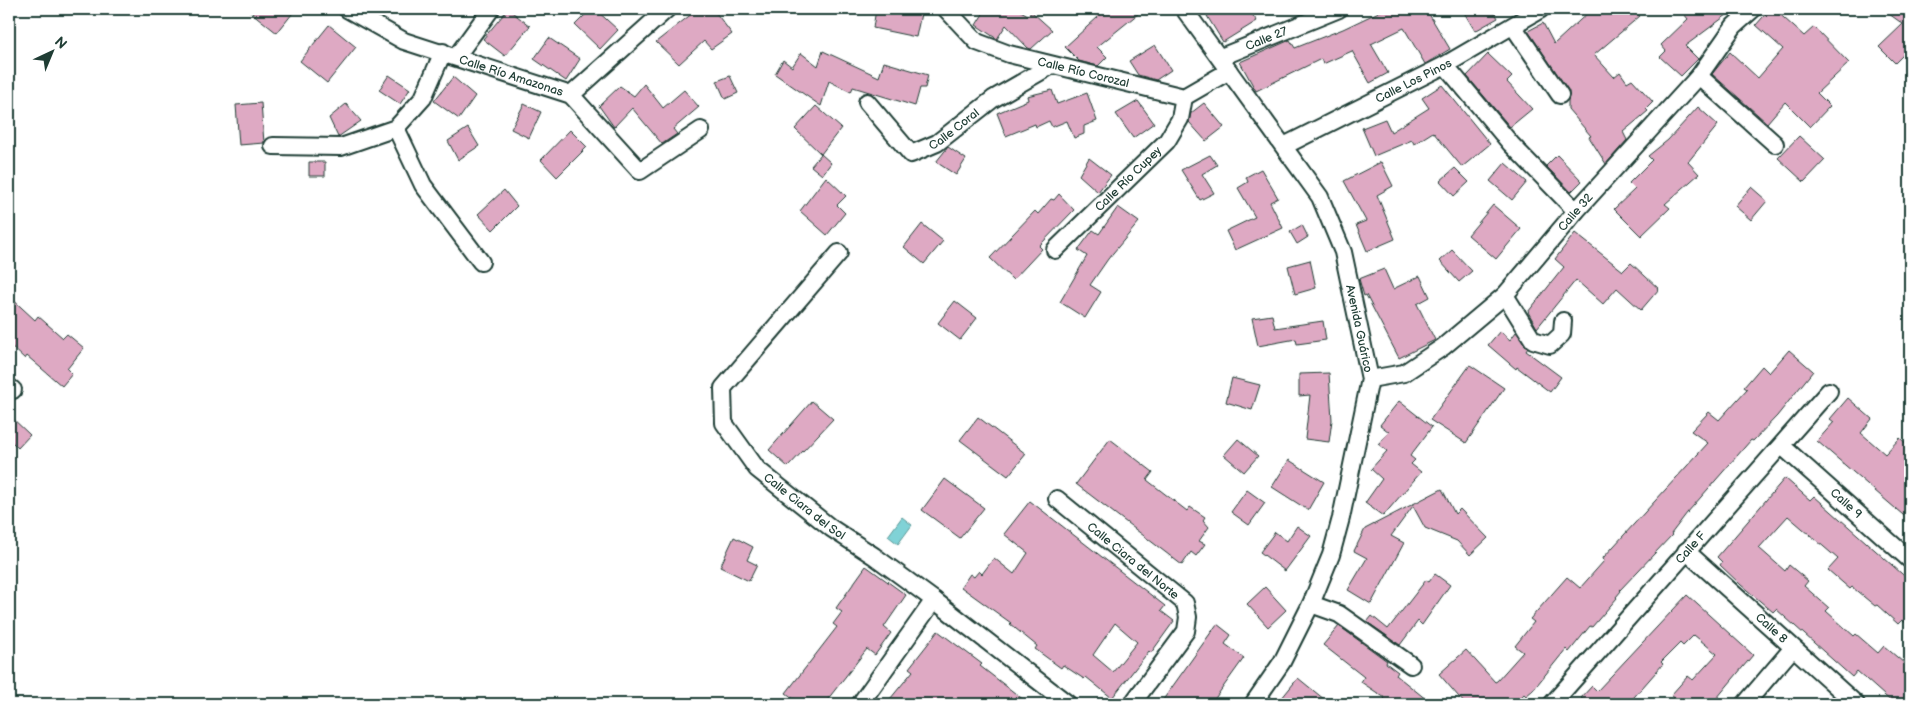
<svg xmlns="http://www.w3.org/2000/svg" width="1919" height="713" viewBox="0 0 1919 713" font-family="'Balsamiq Sans',sans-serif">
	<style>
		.water { fill: #80d2d6; stroke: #599695 }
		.building { fill: #dea9c3; stroke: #1f3d34; fill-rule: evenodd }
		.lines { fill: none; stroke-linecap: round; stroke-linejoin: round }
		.minor-casing { stroke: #1f3d34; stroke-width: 20 }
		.minor { stroke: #fff; stroke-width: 16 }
		.labels { text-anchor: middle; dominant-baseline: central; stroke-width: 5; stroke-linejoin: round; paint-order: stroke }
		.street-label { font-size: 12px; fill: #1f3d34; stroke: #fff }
	</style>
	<rect width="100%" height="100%" fill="#fff"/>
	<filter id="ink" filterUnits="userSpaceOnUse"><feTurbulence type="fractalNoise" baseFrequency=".02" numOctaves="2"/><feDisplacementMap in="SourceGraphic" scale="10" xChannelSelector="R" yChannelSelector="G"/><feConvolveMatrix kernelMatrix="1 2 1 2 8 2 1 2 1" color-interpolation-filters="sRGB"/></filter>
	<g filter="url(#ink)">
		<!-- water -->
		<path class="water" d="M902,517L912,525L898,544L888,536Z"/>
		<!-- building -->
		<path class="building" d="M247,9H296L277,33Z
			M508,9L530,26L505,56L483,39Z
			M591,9H595L618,30L600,49L575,25Z
			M698,9H713L732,34L711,49L704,41L679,64L656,42Z
			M876,9H922L916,37L873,28Z
			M986,9H1017L1028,15L1032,12L1052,30L1031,49L1028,48L1006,25L997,39L976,25Z
			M1091,9H1144L1097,47L1107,57L1098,66L1079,61L1065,47L1098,17Z
			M1218,9H1248L1257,21L1223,42L1207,16Z
			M1385,9H1426L1450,49L1425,64L1404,28L1371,44L1388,73L1370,83L1352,51L1323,64L1321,59L1256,91L1240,62L1290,40L1295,48L1343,29Z
			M1462,9H1493L1498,18L1475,31Z
			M1592,9H1632L1640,16L1594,55L1614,77L1620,72L1627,82L1632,79L1653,102L1646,109L1648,111L1623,132L1627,140L1606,164L1589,137L1591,136L1568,109V90L1528,31L1543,23L1554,44Z
			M1680,9H1735L1685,46L1698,59L1681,76L1660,57L1666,51L1661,45L1688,19Z
			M1770,9H1774L1804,36L1814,27L1849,63L1817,93L1830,106L1810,127L1785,102L1767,123L1712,74L1730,52L1758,78L1783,49L1756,25Z
			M1882,9H1910V48L1895,63L1879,47L1903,24Z
			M329,25L356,47L327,83L300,61Z
			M549,38L580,59L566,81L534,59Z
			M1155,45L1171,70L1156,80L1138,75L1129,61Z
			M823,51L879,77L884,62L928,75L925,88H920L915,106L853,87L851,92L829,81L821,106L775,74L783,60L792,67L801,53L818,66Z
			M1488,54L1512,77L1507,82L1532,109L1510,127L1467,76Z
			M389,75L410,89L400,104L379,90Z
			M730,76L738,93L725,99L717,81Z
			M453,77L475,96L459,119L434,101Z
			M644,84L663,108L684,90L699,107L673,129L677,134L662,144L632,108L614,127L599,106L620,86L634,96Z
			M1442,85L1490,144L1462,167L1433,132L1414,144L1412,140L1374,156L1362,128L1385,119L1391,132L1429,108L1422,98Z
			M1052,90L1057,104L1087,93L1097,121L1084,126V134L1074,138L1067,121L1052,127L1049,121L1036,127L1035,124L1006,136L997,113L1028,100L1027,96Z
			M1138,101L1154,123L1133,138L1116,114Z
			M261,103L264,143L239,145L236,105Z
			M1204,103L1224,127L1206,141L1189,122L1191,113Z
			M346,104L361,121L338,137L329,118Z
			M524,104L541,112L529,138L511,129Z
			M816,106L841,128L821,154L795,129Z
			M1698,107L1718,125L1688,162L1699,174L1665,204L1670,208L1641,236L1614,209L1635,189L1629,183L1652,160L1648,156L1668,140Z
			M468,128L479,146L458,160L448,141Z
			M570,130L587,147L557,177L541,160Z
			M1799,136L1825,160L1804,182L1778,158Z
			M948,147L966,159L956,175L936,162Z
			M821,154L831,163L822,175L811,166Z
			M1210,155L1217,165L1202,174L1214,193L1200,200L1181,170Z
			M1557,155L1582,181L1571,192L1546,166Z
			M1089,158L1111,175L1098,192L1079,175Z
			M309,162H325V176H309Z
			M1381,162L1393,186L1377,195L1395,239L1367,251L1356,225L1366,221L1344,181Z
			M1505,163L1527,182L1512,200L1490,181Z
			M1455,168L1469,182L1454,196L1440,181Z
			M1261,169L1278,198L1270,202L1283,228L1235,250L1226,231L1255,217L1238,188L1248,182L1246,177Z
			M826,177L846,196L837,205L845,213L827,235L800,211Z
			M1751,187L1767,201L1751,220L1735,206Z
			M504,190L517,206L493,230L478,214Z
			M1059,194L1074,210L1039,246L1042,249L1013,280L990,258L1035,211L1038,214L1051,199L1054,200Z
			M1493,205L1521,229L1496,259L1468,235Z
			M1118,207L1139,222L1108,259L1090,285L1101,292L1085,318L1060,302L1087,256L1078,250L1093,230L1099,234Z
			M922,224L943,241L924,264L904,247Z
			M1302,225L1308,237L1297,244L1290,232Z
			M1575,233L1623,271L1631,263L1659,289L1641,310L1617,288L1603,304L1576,280L1537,328L1528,312L1564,267L1555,259Z
			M1452,250L1472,271L1459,282L1440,261Z
			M1310,260L1316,288L1295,294L1288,266Z
			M1384,269L1393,289L1420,276L1430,297L1417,304L1435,340L1399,358L1366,295L1364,296L1359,279Z
			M9,296L35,320L38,316L63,338L67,334L84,348L67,369L72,374L62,386L27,356L25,359L9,344Z
			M955,301L977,318L960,340L938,323Z
			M1272,315L1275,328L1323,321L1326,340L1297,344L1296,339L1258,346L1252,318Z
			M1500,331L1510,340L1516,332L1528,348L1526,351L1561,377L1550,392L1517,367L1516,369L1488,345Z
			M1789,350L1813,371L1777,416L1753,441L1751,440L1687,513L1671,534L1672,535L1620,590L1621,591L1616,597L1617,598L1592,627L1590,626L1569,652L1566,649L1533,690L1526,696L1524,694L1515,704H1465L1439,674L1466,650L1495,682L1497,681L1523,652L1515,646L1534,622L1530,619L1567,577L1580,588L1604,561L1603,558L1708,443L1691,431L1709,412L1719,420L1747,389L1744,387L1762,366L1769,373Z
			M1470,365L1504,388L1466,443L1430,420Z
			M1329,373L1332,420L1329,442L1305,439L1310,395L1299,396V374Z
			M1232,378L1260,385L1252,410L1226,402Z
			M1848,398L1872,419L1861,433L1885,454L1900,438L1910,447V521L1817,441L1834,422L1830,419Z
			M812,401L833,419L788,467L769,450Z
			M1399,401L1432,427L1410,456L1415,460L1411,464L1421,472L1383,516L1365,503L1382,479L1371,469L1387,451L1378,444L1389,432L1380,425Z
			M9,415L30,435L18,448L9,439Z
			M978,417L1026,454L1008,476L960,440Z
			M1110,439L1153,472L1147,480L1187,511L1190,507L1205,517L1203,520L1209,527L1199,541L1205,544L1196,556L1191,552L1182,565L1076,484Z
			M1238,439L1258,456L1244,472L1224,455Z
			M1289,460L1324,482L1308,510L1272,487Z
			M1785,478L1810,500L1814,496L1910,581V626L1902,620L1898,624L1877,605L1875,606L1852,587L1850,589L1828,570L1838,559L1788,516L1759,548L1785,571L1789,565L1808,581L1804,586L1829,608L1826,611L1854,636L1856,634L1878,653L1884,646L1910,668V704H1894L1857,671L1852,677L1776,609L1773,612L1741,585L1720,565L1722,562L1717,557Z
			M945,479L984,508L960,538L922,510Z
			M1442,489L1455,514L1460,509L1488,538L1470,555L1457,541L1425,528L1413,506L1391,536L1404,543L1371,604L1348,590L1367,558L1354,551L1365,529Z
			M1247,490L1265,503L1249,525L1231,512Z
			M1030,501L1165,606L1161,611L1174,621L1151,653L1149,651L1112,698L1086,677L1084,679L1063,665L1061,668L1035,649L1037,646L1010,624L1011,623L961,587L970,574L974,577L979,571L982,574L994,558L1014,574L1028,553L1004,534ZM1115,623L1137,642L1113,672L1093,655Z
			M1297,526L1311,536L1285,571L1260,552L1275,532L1287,541Z
			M734,537L753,547L747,560L757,565L749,581L720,567Z
			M866,566L906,595L884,627L891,633L875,655L867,649L824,704H801L786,693L837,627L833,624L842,612L836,608Z
			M1435,574L1450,585L1422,625L1418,621L1400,645L1367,622L1372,616L1388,629L1426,580L1429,582Z
			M1265,587L1286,610L1268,627L1247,604Z
			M1687,595L1753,655L1717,698L1711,704H1681L1671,695L1688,676L1693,680L1717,654L1694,635L1683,646L1680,643L1661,662L1663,664L1628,704H1584L1586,702L1581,698L1592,686L1597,691Z
			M1217,624L1231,635L1225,644L1244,658L1211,704H1160Z
			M1339,626L1387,661L1386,663L1398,672L1396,675L1432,704H1380L1385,698L1361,682L1364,677L1323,645Z
			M938,631L982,664L980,666L1029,704H886L913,671L909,668Z
			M1298,678L1330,704H1277Z"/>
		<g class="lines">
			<defs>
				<g id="minor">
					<path id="s1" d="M347,9L404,41L571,95L640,171L701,130"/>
					<path id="s2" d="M946,9L977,42L1009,54L1184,97L1229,71"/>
					<path id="s3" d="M1184,9L1320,197L1343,252L1370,379L1341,518L1331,555L1311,604L1282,662L1253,704"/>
					<path d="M1513,26L1560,95"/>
					<path d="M456,57L491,9"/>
					<path id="s4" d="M1221,57L1339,9"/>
					<path d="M1445,65L1511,144L1576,211"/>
					<path d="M1699,76L1775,144"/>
					<path d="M571,95L667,9"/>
					<path id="s5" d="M867,102L911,154L937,143L993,99L1052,65"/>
					<path d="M396,128L423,185L481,262"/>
					<path d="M273,146L341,147L396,128L423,98L443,52"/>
					<path id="s6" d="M1284,146L1445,65L1541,9"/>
					<path id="s7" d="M1055,250L1167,141L1180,119L1184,97"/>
					<path id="s8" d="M839,253L723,388L724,423L757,469L831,528L874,556L934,600L1068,704"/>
					<path d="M1505,295L1533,340L1550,345L1562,334L1563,321"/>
					<path id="s9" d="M1370,379L1404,373L1443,347L1505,295L1576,211L1699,76L1734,26L1753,9"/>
					<path d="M9,387L13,390"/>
					<path id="s10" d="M1782,446L1910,560"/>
					<path id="s11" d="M1057,499L1185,603L1188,617L1186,631L1132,704"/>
					<path id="s12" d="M1686,551L1856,704"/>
					<path d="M1311,604L1339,614L1411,665"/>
					<path d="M860,704L934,600"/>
					<path id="s13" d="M1552,704L1829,391"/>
					<path d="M1745,704L1792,649"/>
				</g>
			</defs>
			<!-- minor casing -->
			<use href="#minor" class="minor-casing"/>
			<!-- minor -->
			<use href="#minor" class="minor"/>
		</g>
	</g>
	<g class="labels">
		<!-- street labels -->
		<g class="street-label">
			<text stroke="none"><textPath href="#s4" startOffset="49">Calle 27</textPath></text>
			<text stroke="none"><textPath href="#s2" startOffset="156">Calle Río Corozal</textPath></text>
			<text stroke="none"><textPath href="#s1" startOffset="178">Calle Río Amazonas</textPath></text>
			<text stroke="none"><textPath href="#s6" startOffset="145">Calle Los Pinos</textPath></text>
			<text stroke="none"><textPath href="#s5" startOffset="118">Calle Coral</textPath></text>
			<text stroke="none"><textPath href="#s7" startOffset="102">Calle Río Cupey</textPath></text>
			<text stroke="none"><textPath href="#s9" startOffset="271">Calle 32</textPath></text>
			<text stroke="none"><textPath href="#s3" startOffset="370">Avenida Guárico</textPath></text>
			<text stroke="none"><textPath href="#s10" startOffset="86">Calle 9</textPath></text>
			<text stroke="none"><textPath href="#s8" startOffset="330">Calle Ciara del Sol</textPath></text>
			<text stroke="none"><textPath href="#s13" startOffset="209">Calle F</textPath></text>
			<text stroke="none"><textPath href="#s11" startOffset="98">Calle Ciara del Norte</textPath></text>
			<text stroke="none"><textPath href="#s12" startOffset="115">Calle 8</textPath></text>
		</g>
	</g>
	<!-- margin -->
	<rect width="1919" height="713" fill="none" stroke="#fff" stroke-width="30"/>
	<rect x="15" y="15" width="1889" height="683" fill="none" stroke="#1f3d34" stroke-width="2" filter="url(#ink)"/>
	<!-- north arrow -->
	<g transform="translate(52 52) rotate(44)" stroke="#ffffff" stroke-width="4" paint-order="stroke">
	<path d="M0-4L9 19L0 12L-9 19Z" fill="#1f3d34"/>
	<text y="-8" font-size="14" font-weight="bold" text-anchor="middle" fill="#1f3d34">N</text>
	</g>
</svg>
